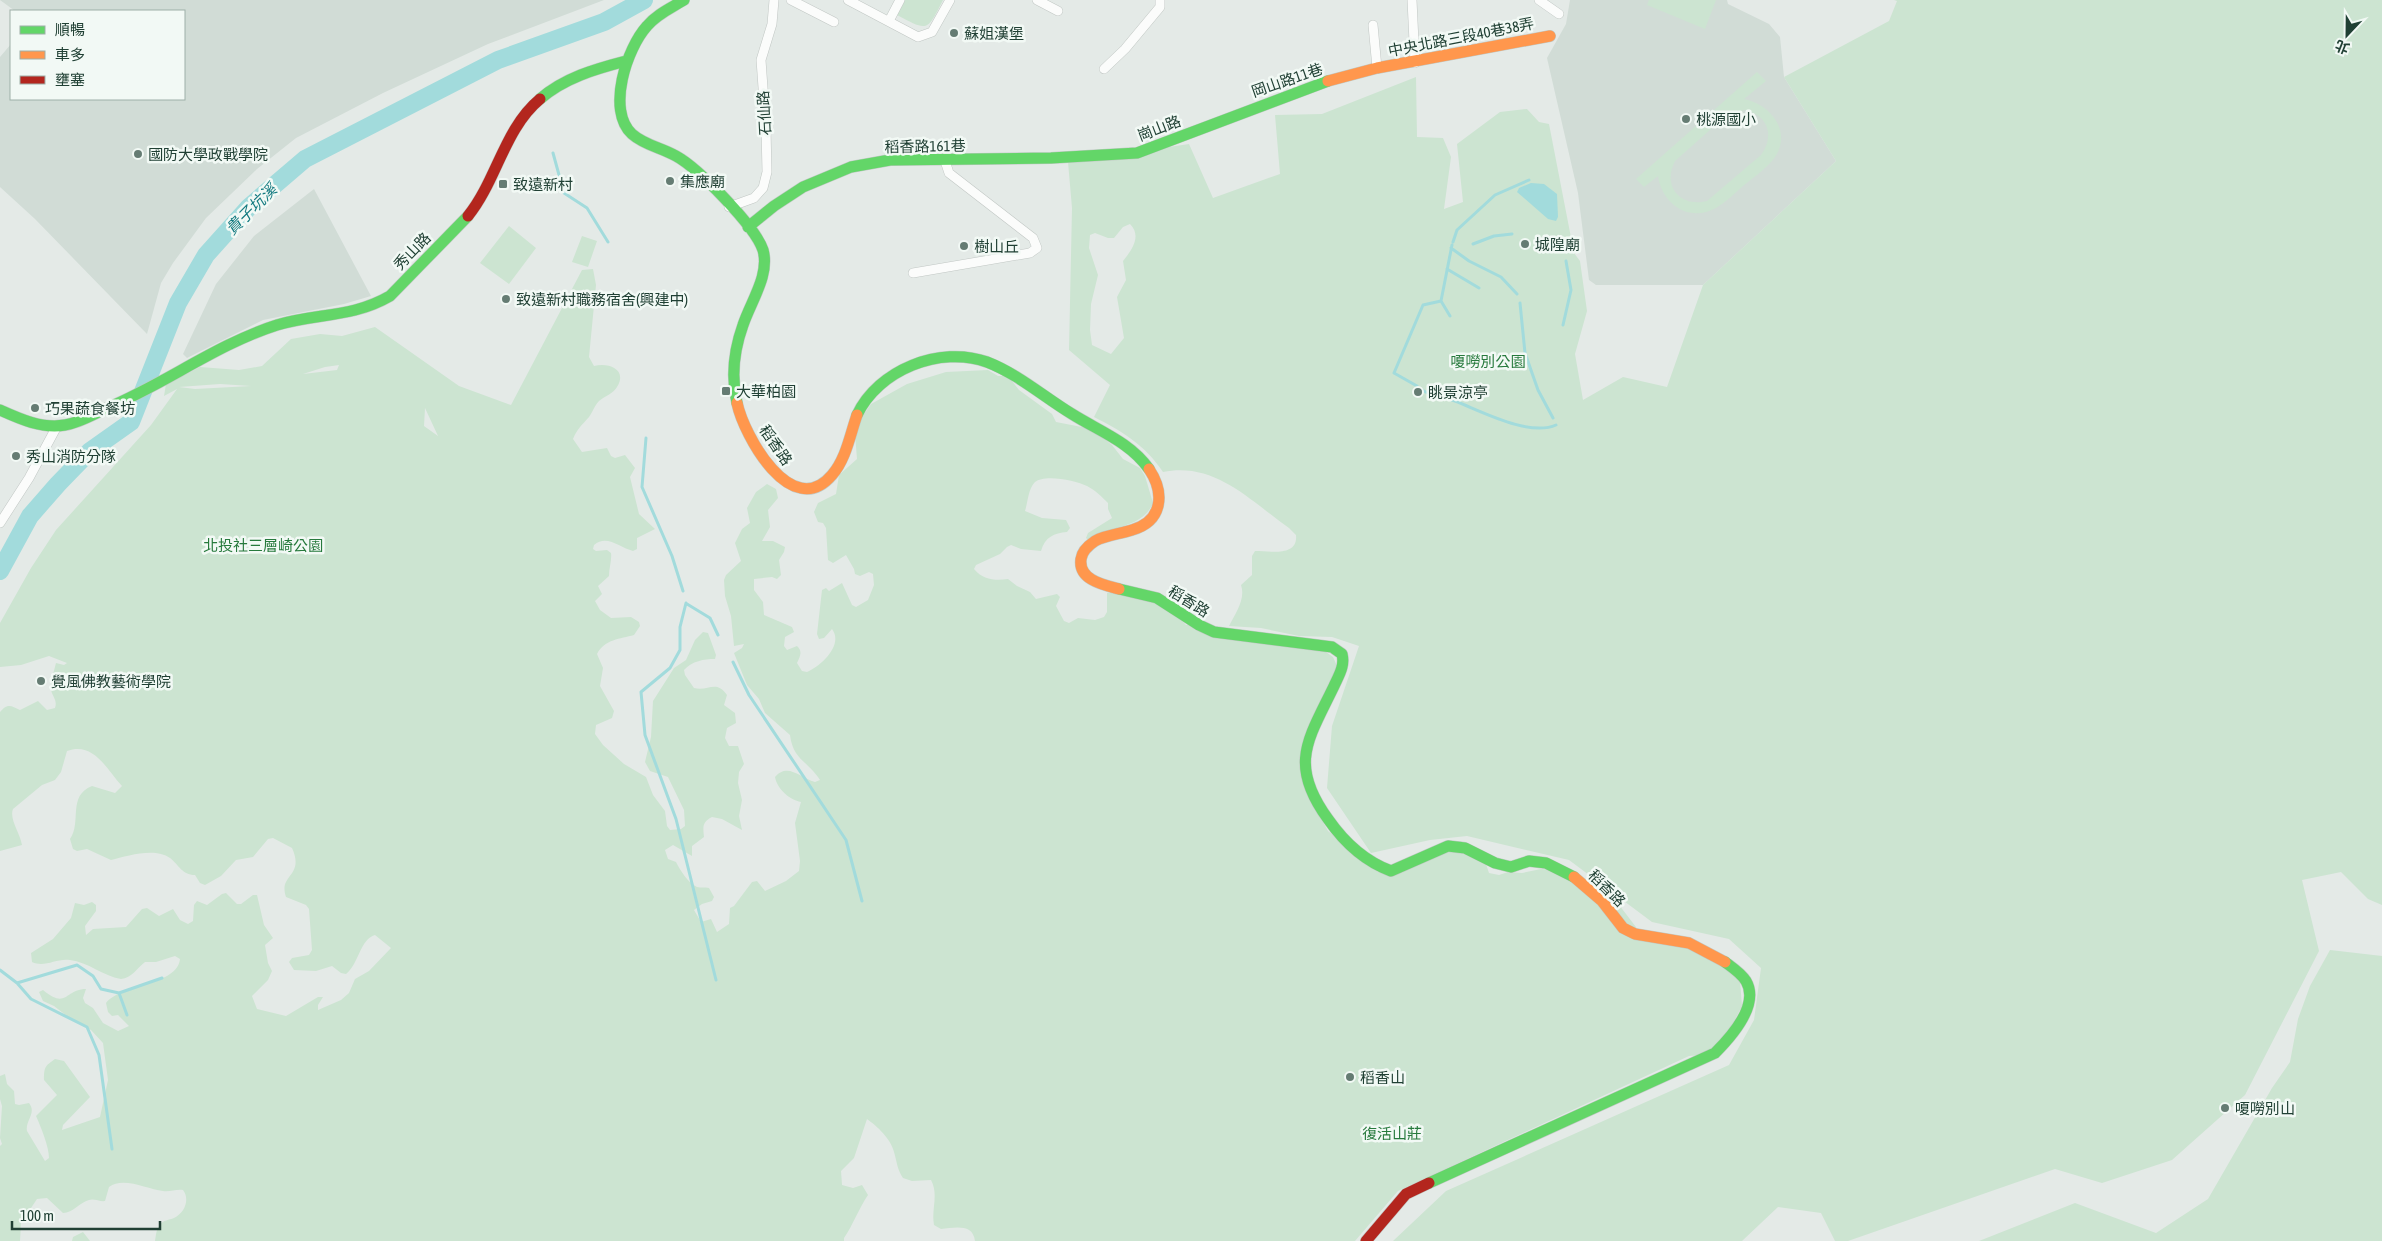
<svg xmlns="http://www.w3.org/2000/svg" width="2382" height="1241" viewBox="0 0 2382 1241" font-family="'Asap Condensed','Noto Sans TC',sans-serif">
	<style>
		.built { fill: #d1dcd6 }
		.green { fill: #cce4d1; fill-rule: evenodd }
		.water { fill: #a2dbdc }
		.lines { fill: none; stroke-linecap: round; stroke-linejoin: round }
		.stream { stroke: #a2dbdc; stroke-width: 3 }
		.river { stroke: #a2dbdc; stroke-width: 18 }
		.street-casing { stroke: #c1c7c4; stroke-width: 10 }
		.fast-casing { stroke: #c0c8c4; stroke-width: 12 }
		.slow-casing { stroke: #c0c8c4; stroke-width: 12 }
		.jam-casing { stroke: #c0c8c4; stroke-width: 12 }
		.street { stroke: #fbfcfb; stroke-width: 9 }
		.fast { stroke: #63d668; stroke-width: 11 }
		.slow { stroke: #ff974d; stroke-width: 11 }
		.jam { stroke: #b3261e; stroke-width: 11 }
		.poi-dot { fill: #657c73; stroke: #f2f9f5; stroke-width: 2 }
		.labels { text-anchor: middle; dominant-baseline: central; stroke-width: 5; stroke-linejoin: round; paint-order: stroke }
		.poi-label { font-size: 15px; fill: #204034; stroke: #f2f9f5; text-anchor: start }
		.street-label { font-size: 15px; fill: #204034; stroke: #f2f9f5 }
		.park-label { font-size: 15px; fill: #277a3d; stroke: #f2f9f5 }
		.water-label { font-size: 16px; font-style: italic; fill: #157b81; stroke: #f2f9f5 }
	</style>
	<rect width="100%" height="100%" fill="#e4eae7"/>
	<!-- built -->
	<path class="built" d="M0,0H604L488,44L383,93L296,138L257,169L206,218L173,263L161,283L147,334L35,219L0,187V57L11,44V99H184V11H15Z
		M1570,0H1727L1728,4L1769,24L1780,37L1784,77L1836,161L1703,285H1596L1589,280L1578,193L1547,58L1566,24Z
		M314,189L371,296L344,304L263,320L187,358L183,354L216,284L254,236Z"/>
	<!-- green -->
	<path class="green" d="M905,0H943C927,31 929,32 897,15Z
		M1649,0H1716L1705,29L1647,5Z
		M1894,0H2382V905L2368,899L2341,872L2302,880L2319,951L2245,1095L2172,1160L2102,1183L2055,1169L1848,1241H1835L1821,1213L1778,1207L1742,1241H1393L1446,1191L1729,1065L1754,1020L1761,968L1729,939L1652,922L1569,860L1467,836L1430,840L1371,853L1327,788L1332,726L1359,646L1332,637L1299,636L1261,628L1229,626C1235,614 1246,599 1241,585L1252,575V556L1255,551C1271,551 1298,557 1296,535L1289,528C1248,499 1215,462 1163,472C1145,445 1122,431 1094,417L1110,385L1069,350L1072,208L1068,162L1189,144L1213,198L1280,174L1275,115L1322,114L1416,77L1417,137L1443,138L1451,157L1444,209L1463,202L1457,144L1500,112L1527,109L1539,122L1549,124L1574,253L1580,261L1587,311L1575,354L1583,400L1623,377L1667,387L1703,285L1836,161L1784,77L1889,21L1897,1ZM1130,224C1142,236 1132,250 1123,261L1126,280L1117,297L1124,338L1111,354L1092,345L1090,330L1091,304L1098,275L1089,248L1090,235L1095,233L1108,238H1114L1123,227Z
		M1757,72L1766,81L1744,99C1773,105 1794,135 1772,161C1764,170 1753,178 1743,186C1735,193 1726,202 1716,208C1689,223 1662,204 1658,176L1644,187L1636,179ZM1745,110C1768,115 1775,136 1761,155L1707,201C1680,208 1662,186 1675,161L1728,114Z
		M509,226L536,248L509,284L480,263Z
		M582,236L597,241L588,267L572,262Z
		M593,269L596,285L589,357L594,366C608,362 628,369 617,387C614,393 605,396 599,401C594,406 593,412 589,417C582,425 577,429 573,439L582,452L607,448L611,456L615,458L625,455L635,468L630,477L639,514L655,529L637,538V549L633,551C620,548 607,534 594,545L593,549L596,551L607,550L611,553C612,560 609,568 609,576L598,586L602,594L595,601L600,610L611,618L631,617L639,622L640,626L634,635C620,639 605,639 597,654L603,668L600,686L614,711L612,718L596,725L595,734L603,745L624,764L646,777L653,795L665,811L667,826L670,830L681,829L685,826L684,810L668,777L650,771L645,762L651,737L653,701L674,668L686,660L695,640L703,632L708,633L716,655L715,659C704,659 692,661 684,670L685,675L694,688C708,692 716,679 727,695L724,705L735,713L736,723L727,728L725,738L729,746H738L744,764L739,772L738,783L742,800L739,816L742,830L722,819L712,817C702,822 703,827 704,837L692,846V856L673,845L665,850L668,859L676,862C680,870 688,883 697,887C701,888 705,887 709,888L714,897L712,901L702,904L694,910L701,922L711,919L717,932L729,924L730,908L734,906L752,882L757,881L765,891L786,881L799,871L800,861L795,823L801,802C790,800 777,789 775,777C788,762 800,778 815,782L820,780C808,761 793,760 790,735L765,713L759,699L747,685L734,653L742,648L744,644L734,646L731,616L725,596L724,580L726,575L741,561L735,543L742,529L750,523L747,508L756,492L767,484L776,489L778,498L768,510L770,527L762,541H773L785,547L784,552L779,560L781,575L777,579L772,577L754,579V590L763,602L764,615L792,627L794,632L785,637L784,646L787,650L797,646C803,652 800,656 797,663L802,671L807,672C821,666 844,645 832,629L824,638L819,639L817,634L822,590L826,588L829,591L842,583L852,605L856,607L868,600L874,585L873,574L869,572L860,576L855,574L854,569L846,555L833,563L828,560L826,528L823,523L818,522L814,512L818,503L836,494L839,475L857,459L855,434L860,420L871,404L907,384L946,372L988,370L998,376H1008L1019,390L1052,414L1056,422L1092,429L1112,445L1123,459L1140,468L1145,476L1153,503C1146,520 1130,524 1114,529C1106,532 1097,538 1090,542L1086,538L1088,533L1112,518L1108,509V503C1102,497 1095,490 1087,486C1076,480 1044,474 1035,482C1028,489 1028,502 1025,511L1042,518L1066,520L1070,528L1067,532C1054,533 1045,537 1041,551L1021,549L1011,545L1007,547L1000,554L976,565L974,569C983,580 996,581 1008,579L1017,586L1030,592L1036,599L1057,594L1060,597L1056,606L1064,621L1069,623L1078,618L1095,620L1104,617L1107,612V593C1135,592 1168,603 1186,625L1191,624L1326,652L1333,657L1337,666L1304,753L1308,796L1328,831L1378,872L1456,841H1461L1486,864L1489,873L1499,875L1508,872L1522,873L1541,869L1560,870L1613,897L1639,931L1721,960L1740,981L1742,1006L1723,1043L1713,1054L1689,1056L1398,1191L1355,1241H975C973,1223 954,1228 941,1229L934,1225C931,1209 939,1195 931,1180L912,1181L903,1178C897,1169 897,1162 894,1152C891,1139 877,1126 867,1119L854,1158L841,1171L842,1185L853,1188L862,1185L868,1195C859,1208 853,1225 844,1238V1241H155C156,1236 156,1229 160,1225C163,1220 169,1220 174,1218C185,1213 190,1199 183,1190C176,1189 170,1192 163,1191C147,1189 123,1176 109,1187L105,1201C100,1202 94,1198 89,1200C80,1202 73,1213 63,1213L47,1198L37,1199L21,1223L20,1241H0V1146L2,1144L0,1138L2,1106L0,1099V1076L5,1074L7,1084L14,1091L15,1104L19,1105L29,1103C37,1113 25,1121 27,1131L45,1161L49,1158C49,1147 41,1127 36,1116L57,1095L44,1080C44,1067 45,1066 55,1059L64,1061L90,1097L63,1125L62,1130L100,1117L108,1080L103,1043L91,1030L72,1020L54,1006L43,1001L39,992L43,990C67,1010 65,989 86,989L83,998L85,1003L93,1008L103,1023L118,1031L129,1026L118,1015L112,1016L108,1012L106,1003C124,982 177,986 180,959L175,956L156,962H145C137,968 132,978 121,979C103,976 88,962 70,960C56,958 45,968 32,962L31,953L53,939L71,918L75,903L84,905L92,902L96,905V911L85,926L86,935L93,929L126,927L142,909L147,908L159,916L173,909L180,920L188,924L193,921L194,905L197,901L207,905L222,894L226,893L237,904H241L253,895H257L264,925L273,938L265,945L268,963L272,971L268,980L252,996L257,1009L286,1016L318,997H323L318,1005V1010L341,1000L349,993L355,979L369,971L391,948L375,935C360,939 359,964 346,974L341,973L332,966L316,971L294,970L289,962L292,958L309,955L312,950L309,909L306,905L286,897C278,874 305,877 292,848L273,838L268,839L253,857L236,860L221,876L205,885L200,883L195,875C182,875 179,865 170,858C155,847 127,856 111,860L87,849L77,851L73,849L70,839C82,822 67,796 92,786L115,793L122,786C107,770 94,741 67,751L61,772L55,780L42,785L13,809C9,819 20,833 22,845L0,851V712C8,703 11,706 20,710L38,701L47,710L55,708C58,699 51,696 51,688C51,680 54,671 56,663L64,665L67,663L49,656L21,665L0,667V623L31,568L56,530L151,425L177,389L164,396L166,384L200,367L239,370L262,366L291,339L320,334L342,336L375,327L459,386L511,405L582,270ZM339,365L337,370L303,374L325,367ZM220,384L251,386L195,389L179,387ZM425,408L438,436L424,426Z
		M2330,950L2382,956V1241H1979L2075,1203L2156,1233L2208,1199L2272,1088L2290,1062L2298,1019L2310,986Z
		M83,1232L90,1241H72L73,1237Z"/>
	<!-- water -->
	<path class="water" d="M1531,183L1544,184L1557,194L1558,217L1556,221L1548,219L1517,192L1519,188Z"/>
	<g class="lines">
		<!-- stream -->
		<path class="stream" d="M553,153L564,193L587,208L608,242
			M1453,242L1457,230L1495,195L1529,180
			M1473,244L1494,236L1512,234
			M1451,248L1469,261L1501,277L1517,294
			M1447,269L1479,288
			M1441,301L1450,316
			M1520,303L1525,353L1538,390L1553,418
			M1563,325L1571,290L1566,261
			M1417,386L1394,373L1423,305L1441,301L1452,245
			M1422,390C1433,397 1444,397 1455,401C1481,411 1529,437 1556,425
			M646,438L642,487L672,556L683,591
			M686,603L680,627V650L670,668L641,692L645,735L676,819L716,980
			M687,604L710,618L718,635
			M733,662L749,695L846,840L862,901
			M0,970L17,983L31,999L87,1027L99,1055L112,1149
			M17,983L77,965L93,976L101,989L119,993L162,978
			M119,993L127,1015"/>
		<!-- river -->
		<path class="river" d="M0,571L30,516L58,484L90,451L131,422L178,303L206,255L249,207L305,159L498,60L604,22L644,0"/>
		<defs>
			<path id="street" d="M791,0L834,22
				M848,0L918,37L932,32L950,0
				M1037,0L1058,11
				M1412,0L1415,63
				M1539,0L1559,14
				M889,21L900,0
				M1373,25L1377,68
				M1104,69L1125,49L1160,7V0
				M729,207L754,198L763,188L767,172L766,129L761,60L772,24L774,0
				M913,273L1030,253L1037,248L1033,238L949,173L945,161
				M0,523L29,478L56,428"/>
			<path id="fast" d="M684,0C671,8 657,14 647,26C627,48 606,110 632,134C644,145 662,148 676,156C698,168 755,226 763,250C770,275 751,301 743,325C734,350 731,377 737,403
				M540,99C564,78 595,69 626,61
				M748,227L774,206L803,187L851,167L890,160L1051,158L1137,153L1328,81
				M0,410C20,419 42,429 65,425C79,423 94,414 107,408C165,384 217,344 277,325C317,313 352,318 390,296L468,216
				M857,415C878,370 940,345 987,362C1018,374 1044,397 1072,414C1099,431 1130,442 1149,469
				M1119,589L1157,598L1199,625L1214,632L1332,647L1342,654C1345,666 1339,675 1334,686C1308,740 1288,764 1328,819C1344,842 1364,861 1391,871L1448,846L1465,848L1495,863L1511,867L1529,861L1546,863L1574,877
				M1429,1183L1715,1053C1731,1037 1760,1005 1746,981C1741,973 1733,968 1725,962"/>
			<path id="slow" d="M1328,81L1377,68L1550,36
				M737,403C744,436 792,522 832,475C846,459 850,435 857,415
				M1119,589C1104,585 1078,580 1081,559C1082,551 1089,545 1095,541C1106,535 1120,534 1132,530C1163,521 1165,493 1149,469
				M1574,877L1602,901L1623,928L1635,934L1689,943L1725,962"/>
			<path id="jam" d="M468,216C497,180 504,129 540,99
				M1366,1241L1406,1194L1429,1183"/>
		</defs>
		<!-- street casing -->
		<use href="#street" class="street-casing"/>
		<!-- fast casing -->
		<use href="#fast" class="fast-casing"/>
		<!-- slow casing -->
		<use href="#slow" class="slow-casing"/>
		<!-- jam casing -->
		<use href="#jam" class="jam-casing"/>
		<!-- street -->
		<use href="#street" class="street"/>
		<!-- fast -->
		<use href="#fast" class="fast"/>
		<!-- slow -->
		<use href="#slow" class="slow"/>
		<!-- jam -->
		<use href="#jam" class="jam"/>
	</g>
	<!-- markers -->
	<g class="poi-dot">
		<circle cx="954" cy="33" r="5"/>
		<circle cx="1686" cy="119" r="5"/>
		<circle cx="138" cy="154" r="5"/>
		<circle cx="670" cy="181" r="5"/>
		<rect x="498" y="179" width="10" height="10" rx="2.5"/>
		<circle cx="1525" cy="244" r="5"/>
		<circle cx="964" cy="246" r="5"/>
		<circle cx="506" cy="299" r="5"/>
		<rect x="721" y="386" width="10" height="10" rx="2.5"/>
		<circle cx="1418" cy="392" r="5"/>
		<circle cx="35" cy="408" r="5"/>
		<circle cx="16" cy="456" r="5"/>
		<circle cx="41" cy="681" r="5"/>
		<circle cx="1350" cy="1077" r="5"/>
		<circle cx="2225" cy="1108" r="5"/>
	</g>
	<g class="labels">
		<!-- poi labels -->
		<g class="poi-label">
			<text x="964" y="33">蘇姐漢堡</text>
			<text x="1696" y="119">桃源國小</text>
			<text x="148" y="154">國防大學政戰學院</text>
			<text x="680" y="181">集應廟</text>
			<text x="513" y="184">致遠新村</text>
			<text x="1535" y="244">城隍廟</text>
			<text x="974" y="246">樹山丘</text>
			<text x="516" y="299">致遠新村職務宿舍(興建中)</text>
			<text x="736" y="391">大華柏園</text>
			<text x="1428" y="392">眺景涼亭</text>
			<text x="45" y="408">巧果蔬食餐坊</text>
			<text x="26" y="456">秀山消防分隊</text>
			<text x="51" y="681">覺風佛教藝術學院</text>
			<text x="1360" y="1077">稻香山</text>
			<text x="2235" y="1108">嗄嘮別山</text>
		</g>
		<!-- street labels -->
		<g class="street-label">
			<text transform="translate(1461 37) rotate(-11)">中央北路三段40巷38弄</text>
			<text transform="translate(1287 80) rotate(-19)">岡山路11巷</text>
			<text transform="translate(764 113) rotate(-93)">石仙路</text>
			<text transform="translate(1159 128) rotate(-21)">崗山路</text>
			<text transform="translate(925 146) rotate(-1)">稻香路161巷</text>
			<text transform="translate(412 251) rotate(-46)">秀山路</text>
			<text transform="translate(776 445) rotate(56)">稻香路</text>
			<text transform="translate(1189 601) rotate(32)">稻香路</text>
			<text transform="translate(1607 888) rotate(45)">稻香路</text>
		</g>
		<!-- park labels -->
		<g class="park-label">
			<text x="1488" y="361">嗄嘮別公園</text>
			<text x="263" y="545">北投社三層崎公園</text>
			<text x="1392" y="1133">復活山莊</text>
		</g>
		<!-- water labels -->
		<g class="water-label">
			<text transform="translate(251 209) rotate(-45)">貴子坑溪</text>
		</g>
	</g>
	<!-- legend -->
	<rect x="10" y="10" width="175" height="90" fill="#f2f9f5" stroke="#9eafa8"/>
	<rect x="20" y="26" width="25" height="8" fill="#63d668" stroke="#9eafa8"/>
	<text x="55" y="35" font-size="15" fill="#204034">順暢</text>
	<rect x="20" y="51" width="25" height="8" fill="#ff974d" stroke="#9eafa8"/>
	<text x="55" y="60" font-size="15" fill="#204034">車多</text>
	<rect x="20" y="76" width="25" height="8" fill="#b3261e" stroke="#9eafa8"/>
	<text x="55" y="85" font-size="15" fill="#204034">壅塞</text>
	<!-- north arrow -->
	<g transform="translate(2347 35) rotate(202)" stroke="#f2f9f5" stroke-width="4" paint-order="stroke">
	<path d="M0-4L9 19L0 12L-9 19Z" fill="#204034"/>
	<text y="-8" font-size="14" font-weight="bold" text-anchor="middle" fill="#204034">北</text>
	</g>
	<!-- scale -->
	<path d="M12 1221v8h148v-8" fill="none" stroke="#204034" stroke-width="2.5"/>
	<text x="20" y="1221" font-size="15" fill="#204034" stroke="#f2f9f5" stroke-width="4" paint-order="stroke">100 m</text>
</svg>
